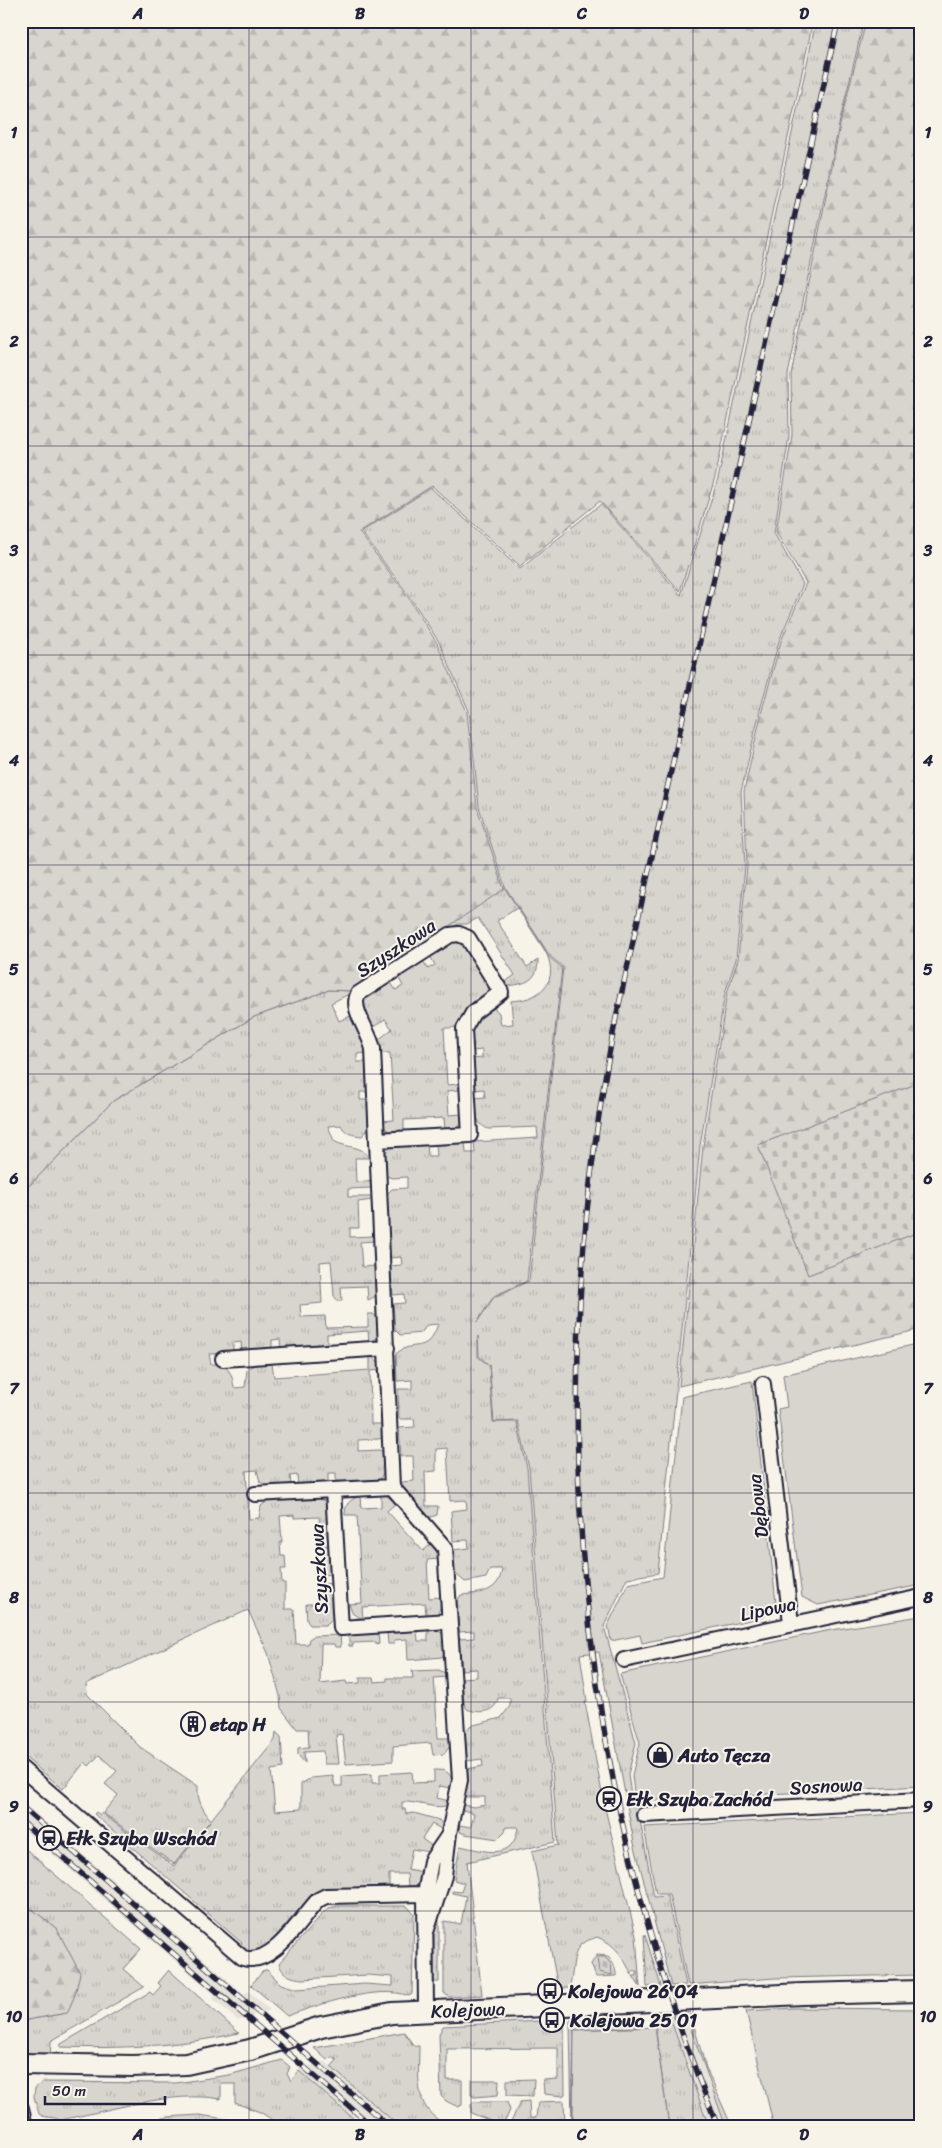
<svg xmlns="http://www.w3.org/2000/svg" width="942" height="2148" viewBox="0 0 942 2148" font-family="Sriracha,sans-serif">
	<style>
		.built { fill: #e7e3db }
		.grass { fill: url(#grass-tufts); stroke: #7d7c85 }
		.forest { fill: url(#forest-firs); stroke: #7d7c85 }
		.cemetery { fill: url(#cemetery-stones); stroke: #7d7c85 }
		.garden { fill: #d8d5cf; stroke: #7d7c85 }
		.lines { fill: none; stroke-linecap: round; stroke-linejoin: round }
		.street-casing { stroke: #22223b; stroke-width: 18 }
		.secondary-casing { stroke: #22223b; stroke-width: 24 }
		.street { stroke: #f7f3e8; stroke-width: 14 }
		.secondary { stroke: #f7f3e8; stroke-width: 20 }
		.rail-casing { stroke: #22223b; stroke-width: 5.5 }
		.rail { stroke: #f7f3e8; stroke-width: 4; stroke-dasharray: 11; stroke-linecap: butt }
		.grid { fill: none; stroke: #22223b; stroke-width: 1; stroke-opacity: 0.55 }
		.labels { text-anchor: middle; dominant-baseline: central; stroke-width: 4; stroke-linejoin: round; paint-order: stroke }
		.street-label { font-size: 19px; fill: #22223b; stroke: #f7f3e8 }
		.poi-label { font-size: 19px; font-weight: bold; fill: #22223b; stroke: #f7f3e8; text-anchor: start }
		.neatline { fill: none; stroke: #22223b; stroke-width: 2 }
		.grid-label { font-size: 16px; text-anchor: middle; font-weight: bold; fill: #22223b }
	</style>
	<defs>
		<pattern id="grass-tufts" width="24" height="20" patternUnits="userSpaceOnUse" patternTransform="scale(1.25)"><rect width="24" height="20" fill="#d8d5cf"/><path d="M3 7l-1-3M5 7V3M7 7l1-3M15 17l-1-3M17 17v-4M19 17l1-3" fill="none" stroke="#b9b7b3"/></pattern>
		<pattern id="forest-firs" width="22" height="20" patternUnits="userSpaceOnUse" patternTransform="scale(1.25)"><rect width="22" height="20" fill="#d8d5cf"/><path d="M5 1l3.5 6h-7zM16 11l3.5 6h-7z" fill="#b9b7b3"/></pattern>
		<pattern id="cemetery-stones" width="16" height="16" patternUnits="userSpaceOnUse" patternTransform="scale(1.25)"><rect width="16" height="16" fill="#d8d5cf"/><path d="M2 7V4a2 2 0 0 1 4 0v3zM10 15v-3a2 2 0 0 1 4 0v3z" fill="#b9b7b3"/></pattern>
	</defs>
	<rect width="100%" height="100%" fill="#f7f3e8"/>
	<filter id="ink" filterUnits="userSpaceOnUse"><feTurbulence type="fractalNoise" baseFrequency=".02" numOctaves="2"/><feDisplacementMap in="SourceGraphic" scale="10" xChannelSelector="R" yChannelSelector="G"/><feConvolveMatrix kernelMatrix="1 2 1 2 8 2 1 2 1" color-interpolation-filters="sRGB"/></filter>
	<g filter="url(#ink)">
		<!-- built -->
		<path class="built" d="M21,1801L244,1994L248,1991L270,2010L238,2021L213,1999L215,1995L21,1827Z
			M685,2013L704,2069L726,2127H709L669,2015Z
			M325,2061L331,2067L400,2127H363L297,2070Z"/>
		<!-- grass -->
		<path class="grass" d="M816,21H864L840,120L788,375L789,436L774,533L803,584L779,641L760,710L741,792L745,866L736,959L725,993L700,1146L658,1573L627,1578L604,1626L636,1743L628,1774L632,1804H637L654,1897L667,1896L686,1985L671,1986L634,1843L599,1652L580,1654L587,1701L585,1702L604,1804L636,1936L640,1987L633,1976H637V1971H632V1975C623,1957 616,1944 597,1937C592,1939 585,1941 581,1944C571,1955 574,1976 569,1988H558L532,1851L558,1845L529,1468L518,1421L494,1422L489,1365L479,1356L478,1336V1357L489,1365L493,1422H517L527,1468L555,1842L467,1862L482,1995L449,1997L444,1993V1921L461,1924L466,1896L452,1893V1891L461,1892L464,1883L454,1880L460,1846C485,1851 514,1862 518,1827H506L505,1832L498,1839L465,1834L460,1832L459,1825L471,1827L474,1813L462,1810L463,1805L474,1807L485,1805V1797H465L467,1769L483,1766L482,1759L467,1761L465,1732L470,1726L501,1718L510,1706V1698H498C496,1713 478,1714 467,1709L464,1703L462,1678L477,1677V1669L462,1670L459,1639L474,1638V1631L459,1632L457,1601L461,1595C480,1593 499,1593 502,1569H490L486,1578L465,1582L455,1573L453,1550L469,1548L468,1540L453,1541L451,1511L467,1509L466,1500L450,1501L447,1448L436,1449V1471L425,1472L426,1506H438L437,1515L431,1517L427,1516L402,1488V1482L414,1481L413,1456H401L399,1428L415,1427L414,1419H399L398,1389H412V1380L397,1381L396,1354C413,1338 427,1357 438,1324L427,1325L421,1333L400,1335L395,1330L393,1304L405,1303L404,1294L393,1295L390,1266L402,1265L401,1257L390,1258L386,1195L392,1189L407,1188V1177L392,1178L386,1176C384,1171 384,1166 384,1160C384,1140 413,1145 427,1144L428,1156H437L436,1144L465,1142L466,1153H475L474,1142L538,1138L537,1127L488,1129C474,1123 476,1111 475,1098L485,1097L484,1089L474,1090L472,1059L482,1058V1050L472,1051C471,1029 470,1016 494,1008L499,1013L501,1025L513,1024L511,1001C524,1000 534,998 543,989C566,966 531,929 517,908L497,921L527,967L538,960C538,981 525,984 507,986L505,982L515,975L478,918L467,924H458L351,993L331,1003L339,1021L353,1015L364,1043L366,1053L357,1054V1062H367L368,1092H360V1100H369V1129L362,1136C353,1135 345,1134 341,1125L328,1126L334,1141C344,1148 364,1145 369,1158H355L356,1182L370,1181L371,1188L348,1189V1197H371L372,1200L358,1202L359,1228H350V1237L373,1236L374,1241L360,1242L362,1267L375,1266L376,1296L368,1300L367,1286L341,1287L342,1301H338L334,1296L331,1261L320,1262L322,1303L300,1305L301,1317L325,1316L326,1328L368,1327V1314H373L380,1320L379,1337L369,1343L368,1331L327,1334V1346L281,1349L280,1339L272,1340V1350L242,1352L241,1342L233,1343V1353L209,1354L211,1364C229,1364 232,1373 234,1388L245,1387L247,1370L253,1365L272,1364L274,1377L370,1370V1356L381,1363L383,1370L370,1371L371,1424H384V1436L379,1439L358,1440V1451L380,1450L384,1453L386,1467L380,1479L374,1481L336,1483V1473H328V1484L298,1485L297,1475L290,1476L291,1486L269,1487L260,1482L257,1470L246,1471L249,1519L259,1518L261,1506C271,1495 317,1493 327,1503L331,1536H317V1531L320,1530L319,1517L294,1518V1515L280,1516L282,1542H280L281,1556H285L286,1569H281L282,1583H285V1609H294L296,1644H308L309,1639L314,1636L340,1635L341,1647H335L334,1644H321L320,1684L346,1681L347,1684L360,1683V1678H373L374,1682L387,1681V1678H413L412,1671L439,1670L445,1673L446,1677L434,1678L438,1738H451L450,1746L444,1754L433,1755L431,1743L393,1746V1761L346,1764L342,1734L336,1735L339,1764H324L323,1751L304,1752L305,1763L298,1755V1748L309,1747L308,1729H297L281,1708L280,1696L268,1653L248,1610L86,1684L87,1694L140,1747L198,1786C197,1800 202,1809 211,1820L174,1864L103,1813L118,1795L105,1784L117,1771L99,1755L89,1766L85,1762L63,1789L21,1754V1194L113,1101L254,1017L329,990L353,991L504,887L549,957L562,968L527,1281L494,1296L477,1322L494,1297L529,1281L563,967L550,956L505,887L479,807L469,711L439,642L410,597L361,532L431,488L520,569L601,504L681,595L718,479Z
			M455,941C466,945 490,978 489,990C488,996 461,1026 455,1027C452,1028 447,1028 444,1028L447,1085L459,1084V1090L447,1091L449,1115L461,1114L462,1121L458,1128L445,1130L444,1118L404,1120V1132H391L384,1128L382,1121L394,1120L390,1053H378L377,1041L392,1029L385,1019L375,1026L369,1023L361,1004L363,998L389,980L396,990L403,986L397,975L422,959L428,969L435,965L429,954L447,943Z
			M381,1495H386L396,1503L387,1511L423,1551L431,1544L438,1553L439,1559L427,1560L429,1598L441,1597L440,1609L436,1615L426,1614L425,1603L362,1607L363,1619L353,1614L349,1604L362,1603L357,1515H345C345,1504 349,1500 360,1496L361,1508L381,1507Z
			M331,1545L333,1574L319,1575V1572H322L321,1549H317V1546Z
			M334,1583V1618L325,1625H310L307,1621L306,1604H324V1590H320V1584Z
			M428,1629L436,1630L442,1633L445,1651L442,1657L408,1660L407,1639L394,1640V1644H388L387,1632L417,1630L418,1641H428Z
			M378,1632L379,1644L376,1645V1642L353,1643V1646H349V1634Z
			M276,1732L281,1737L283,1768L271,1770L275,1811L301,1809V1784L311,1778L333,1776L335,1786H342V1776L372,1774V1783H380V1774L412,1772L413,1783L434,1782V1770C443,1770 449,1770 452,1780L451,1788L439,1786L437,1798L449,1801L445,1806C433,1809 416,1801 402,1802V1809H405L406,1814L414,1813L439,1820L444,1826L443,1830L432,1824L422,1839L432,1846L429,1852L412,1849L408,1869L423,1872L419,1885L408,1886L407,1874H389V1886L323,1889L314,1894L267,1946C257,1952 249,1953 239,1947L242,1943L94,1814L96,1812L100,1815L101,1813L174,1866L275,1740Z
			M21,1845L141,1949L123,1969L144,1987L51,2041L50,2056H21V2021L67,2013L57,1929L21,1900Z
			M337,1906H407L414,1914L412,1994L409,1996C380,1984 317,2005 287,2016L251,1985L264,1970H267L281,1984L297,1989L365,1984L393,1986V1977L367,1975L303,1979C291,1978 282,1975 279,1963L323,1913L329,1908Z
			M439,1920V1982H434V1925Z
			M644,1935H645L661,1986L647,1987Z
			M597,1955L608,1956C614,1962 616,1968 616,1976L596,1977L591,1964Z
			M169,1970L239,2033C180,2046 120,2049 60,2047L61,2044L150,1992L153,1995L161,1986L158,1983Z
			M690,2012L706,2068L732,2127H726L685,2013Z
			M669,2015L709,2127H669L654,2017Z
			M636,2016L637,2027L574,2030L572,2127L570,2021L573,2019Z
			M562,2020L564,2021L565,2094L563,2096L544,2094L543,2080L558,2079V2048L447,2049V2080H462V2105L458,2107L446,2101L441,2096L439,2034L443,2026Z
			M404,2032L414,2046H419C419,2076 413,2108 444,2123L443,2127H400L331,2067L337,2060L332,2057L327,2060L314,2048Z
			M282,2060L290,2067L287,2074L291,2081L299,2071L363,2127H284L260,2112L235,2103V2084H221V2099C171,2090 110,2111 60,2120C53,2116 46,2119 39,2114L34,2097L35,2088L43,2082L176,2083L229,2075Z
			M534,2079L533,2096L507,2095V2080Z
			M471,2080H499L498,2095L474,2097L471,2095Z
			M529,2101L530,2118H536L538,2102L564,2101L565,2127H509L520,2102Z
			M473,2102H507L510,2110L503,2126L471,2113V2105Z
			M199,2115L232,2120L249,2127H120L167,2117Z"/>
		<!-- forest -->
		<path class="forest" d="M21,21H813L715,478L680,591L600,501L520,566L432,486L359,532L408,597L437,643L467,712L477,807L504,889L353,991L329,990L254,1017L113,1101L21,1194Z
			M866,21H921V1329L679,1386L703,1146L727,993L738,959L747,866L744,791L762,710L781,641L806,583L776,532L792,435L791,375L841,120Z
			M21,1900L57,1929L80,1973L75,1995L67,2013L21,2021Z"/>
		<!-- cemetery -->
		<path class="cemetery" d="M921,1082V1231L808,1275L758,1145Z
			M597,1957H605L611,1964L612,1975L599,1972Z"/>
		<!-- garden -->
		<path class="garden" d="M921,1343V1585L818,1605L802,1597L778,1409L787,1407L783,1375Z
			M752,1381L776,1603L764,1617L642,1643L640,1635L611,1641L608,1625L628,1584L663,1577L682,1397Z
			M921,1616V1786L635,1801L632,1775L640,1743L620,1674L831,1630Z
			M921,1813V1975L775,1978L688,1985L669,1894H656L644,1827Z
			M794,2008L921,2009V2127H774L746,2011Z
			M655,2027L669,2127H573L574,2030Z"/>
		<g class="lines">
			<defs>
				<path id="street" d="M377,1140L470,1135L464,1029L473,1013L501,992L468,938L459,934L450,935L358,994C350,1009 369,1030 373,1049L392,1487
					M223,1359L387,1348
					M763,1384L791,1623
					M255,1494L333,1490
					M624,1660L921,1597
					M21,1768L243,1958C273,1967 300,1919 318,1900L326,1896L425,1894
					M644,1815L921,1800
					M426,1932L444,1876L449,1833L460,1780L445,1548L392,1487L333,1490L341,1628L449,1621
					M426,2012L425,1894L431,1861L448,1836
					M21,2108L25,2127"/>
				<path id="secondary" d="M21,2064L132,2066L186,2064L250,2050L321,2027L392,2013L803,1994L921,1991"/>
			</defs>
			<!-- street casing -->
			<use href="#street" class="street-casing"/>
			<!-- secondary casing -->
			<use href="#secondary" class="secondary-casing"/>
			<!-- street -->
			<use href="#street" class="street"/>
			<!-- secondary -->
			<use href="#secondary" class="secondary"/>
			<defs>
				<path id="rail" d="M21,1806L390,2127
					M21,1821L373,2127
					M718,2127C573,1777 542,1388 616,1018L838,21"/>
			</defs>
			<!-- rail casing -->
			<use href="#rail" class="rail-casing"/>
			<!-- rail -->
			<use href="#rail" class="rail"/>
		</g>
	</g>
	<!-- grid -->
	<path class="grid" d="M249,21V2127M471,21V2127M693,21V2127M21,237H921M21,446H921M21,655H921M21,865H921M21,1074H921M21,1283H921M21,1493H921M21,1702H921M21,1911H921"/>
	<!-- icons -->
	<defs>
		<symbol id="building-ring" viewBox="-11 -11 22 22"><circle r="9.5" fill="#f7f3e8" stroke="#22223b" stroke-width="1.5"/><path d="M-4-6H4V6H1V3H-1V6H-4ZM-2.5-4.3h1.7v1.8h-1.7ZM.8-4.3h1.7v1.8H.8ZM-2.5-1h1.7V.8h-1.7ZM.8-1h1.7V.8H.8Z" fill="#22223b"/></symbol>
		<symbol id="shop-ring" viewBox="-11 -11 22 22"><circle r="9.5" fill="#f7f3e8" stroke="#22223b" stroke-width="1.5"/><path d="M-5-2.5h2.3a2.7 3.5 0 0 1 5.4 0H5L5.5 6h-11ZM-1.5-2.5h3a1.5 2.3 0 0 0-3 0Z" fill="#22223b"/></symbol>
		<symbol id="station-ring" viewBox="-11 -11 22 22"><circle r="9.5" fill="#f7f3e8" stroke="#22223b" stroke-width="1.5"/><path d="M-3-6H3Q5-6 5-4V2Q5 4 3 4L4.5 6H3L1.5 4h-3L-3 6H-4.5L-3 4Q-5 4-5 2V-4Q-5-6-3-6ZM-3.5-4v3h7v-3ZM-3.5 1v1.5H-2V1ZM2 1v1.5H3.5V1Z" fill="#22223b"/></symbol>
		<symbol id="bus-ring" viewBox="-11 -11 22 22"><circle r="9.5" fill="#f7f3e8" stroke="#22223b" stroke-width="1.5"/><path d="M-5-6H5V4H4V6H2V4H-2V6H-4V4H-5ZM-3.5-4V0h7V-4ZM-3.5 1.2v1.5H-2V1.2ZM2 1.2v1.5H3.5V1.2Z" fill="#22223b"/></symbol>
	</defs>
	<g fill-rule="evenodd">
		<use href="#building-ring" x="179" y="1710" width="28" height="28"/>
		<use href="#shop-ring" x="646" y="1741" width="28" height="28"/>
		<use href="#station-ring" x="595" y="1785" width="28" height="28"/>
		<use href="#station-ring" x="35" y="1824" width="28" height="28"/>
		<use href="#bus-ring" x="536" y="1977" width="28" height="28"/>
		<use href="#bus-ring" x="538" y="2006" width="28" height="28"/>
	</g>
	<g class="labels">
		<!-- street labels -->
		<g class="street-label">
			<text transform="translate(396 948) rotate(-33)">Szyszkowa</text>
			<text transform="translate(758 1506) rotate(-97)">Dębowa</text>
			<text transform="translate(319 1569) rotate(-93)">Szyszkowa</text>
			<text transform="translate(768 1609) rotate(-12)">Lipowa</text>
			<text transform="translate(826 1786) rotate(-3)">Sosnowa</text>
			<text transform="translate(468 2010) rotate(-2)">Kolejowa</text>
		</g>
		<!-- poi labels -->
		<g class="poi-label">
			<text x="210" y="1724">etap H</text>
			<text x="678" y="1755">Auto Tęcza</text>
			<text x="626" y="1799">Ełk Szyba Zachód</text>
			<text x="66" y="1838">Ełk Szyba Wschód</text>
			<text x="568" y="1991">Kolejowa 26 04</text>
			<text x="570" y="2020">Kolejowa 25 01</text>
		</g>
	</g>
	<!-- margin -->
	<rect width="942" height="2148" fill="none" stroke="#f7f3e8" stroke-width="55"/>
	<!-- scale -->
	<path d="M45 2096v8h120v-8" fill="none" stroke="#22223b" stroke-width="2.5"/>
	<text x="52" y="2096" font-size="15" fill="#22223b" stroke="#f7f3e8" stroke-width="4" paint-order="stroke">50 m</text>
	<rect x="28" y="28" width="886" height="2092" class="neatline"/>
	<g class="grid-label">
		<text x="138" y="19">A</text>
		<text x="360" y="19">B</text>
		<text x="582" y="19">C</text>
		<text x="804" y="19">D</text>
		<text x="14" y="138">1</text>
		<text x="928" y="138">1</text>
		<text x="14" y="347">2</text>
		<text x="928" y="347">2</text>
		<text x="14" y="556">3</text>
		<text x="928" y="556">3</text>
		<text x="14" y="766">4</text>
		<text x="928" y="766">4</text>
		<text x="14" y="975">5</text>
		<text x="928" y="975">5</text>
		<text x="14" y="1184">6</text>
		<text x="928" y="1184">6</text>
		<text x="14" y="1394">7</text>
		<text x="928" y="1394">7</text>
		<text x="14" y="1603">8</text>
		<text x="928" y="1603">8</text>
		<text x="14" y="1812">9</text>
		<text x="928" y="1812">9</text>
		<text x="14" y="2022">10</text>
		<text x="928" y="2022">10</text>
		<text x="138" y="2140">A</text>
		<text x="360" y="2140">B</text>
		<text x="582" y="2140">C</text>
		<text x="804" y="2140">D</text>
	</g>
</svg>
